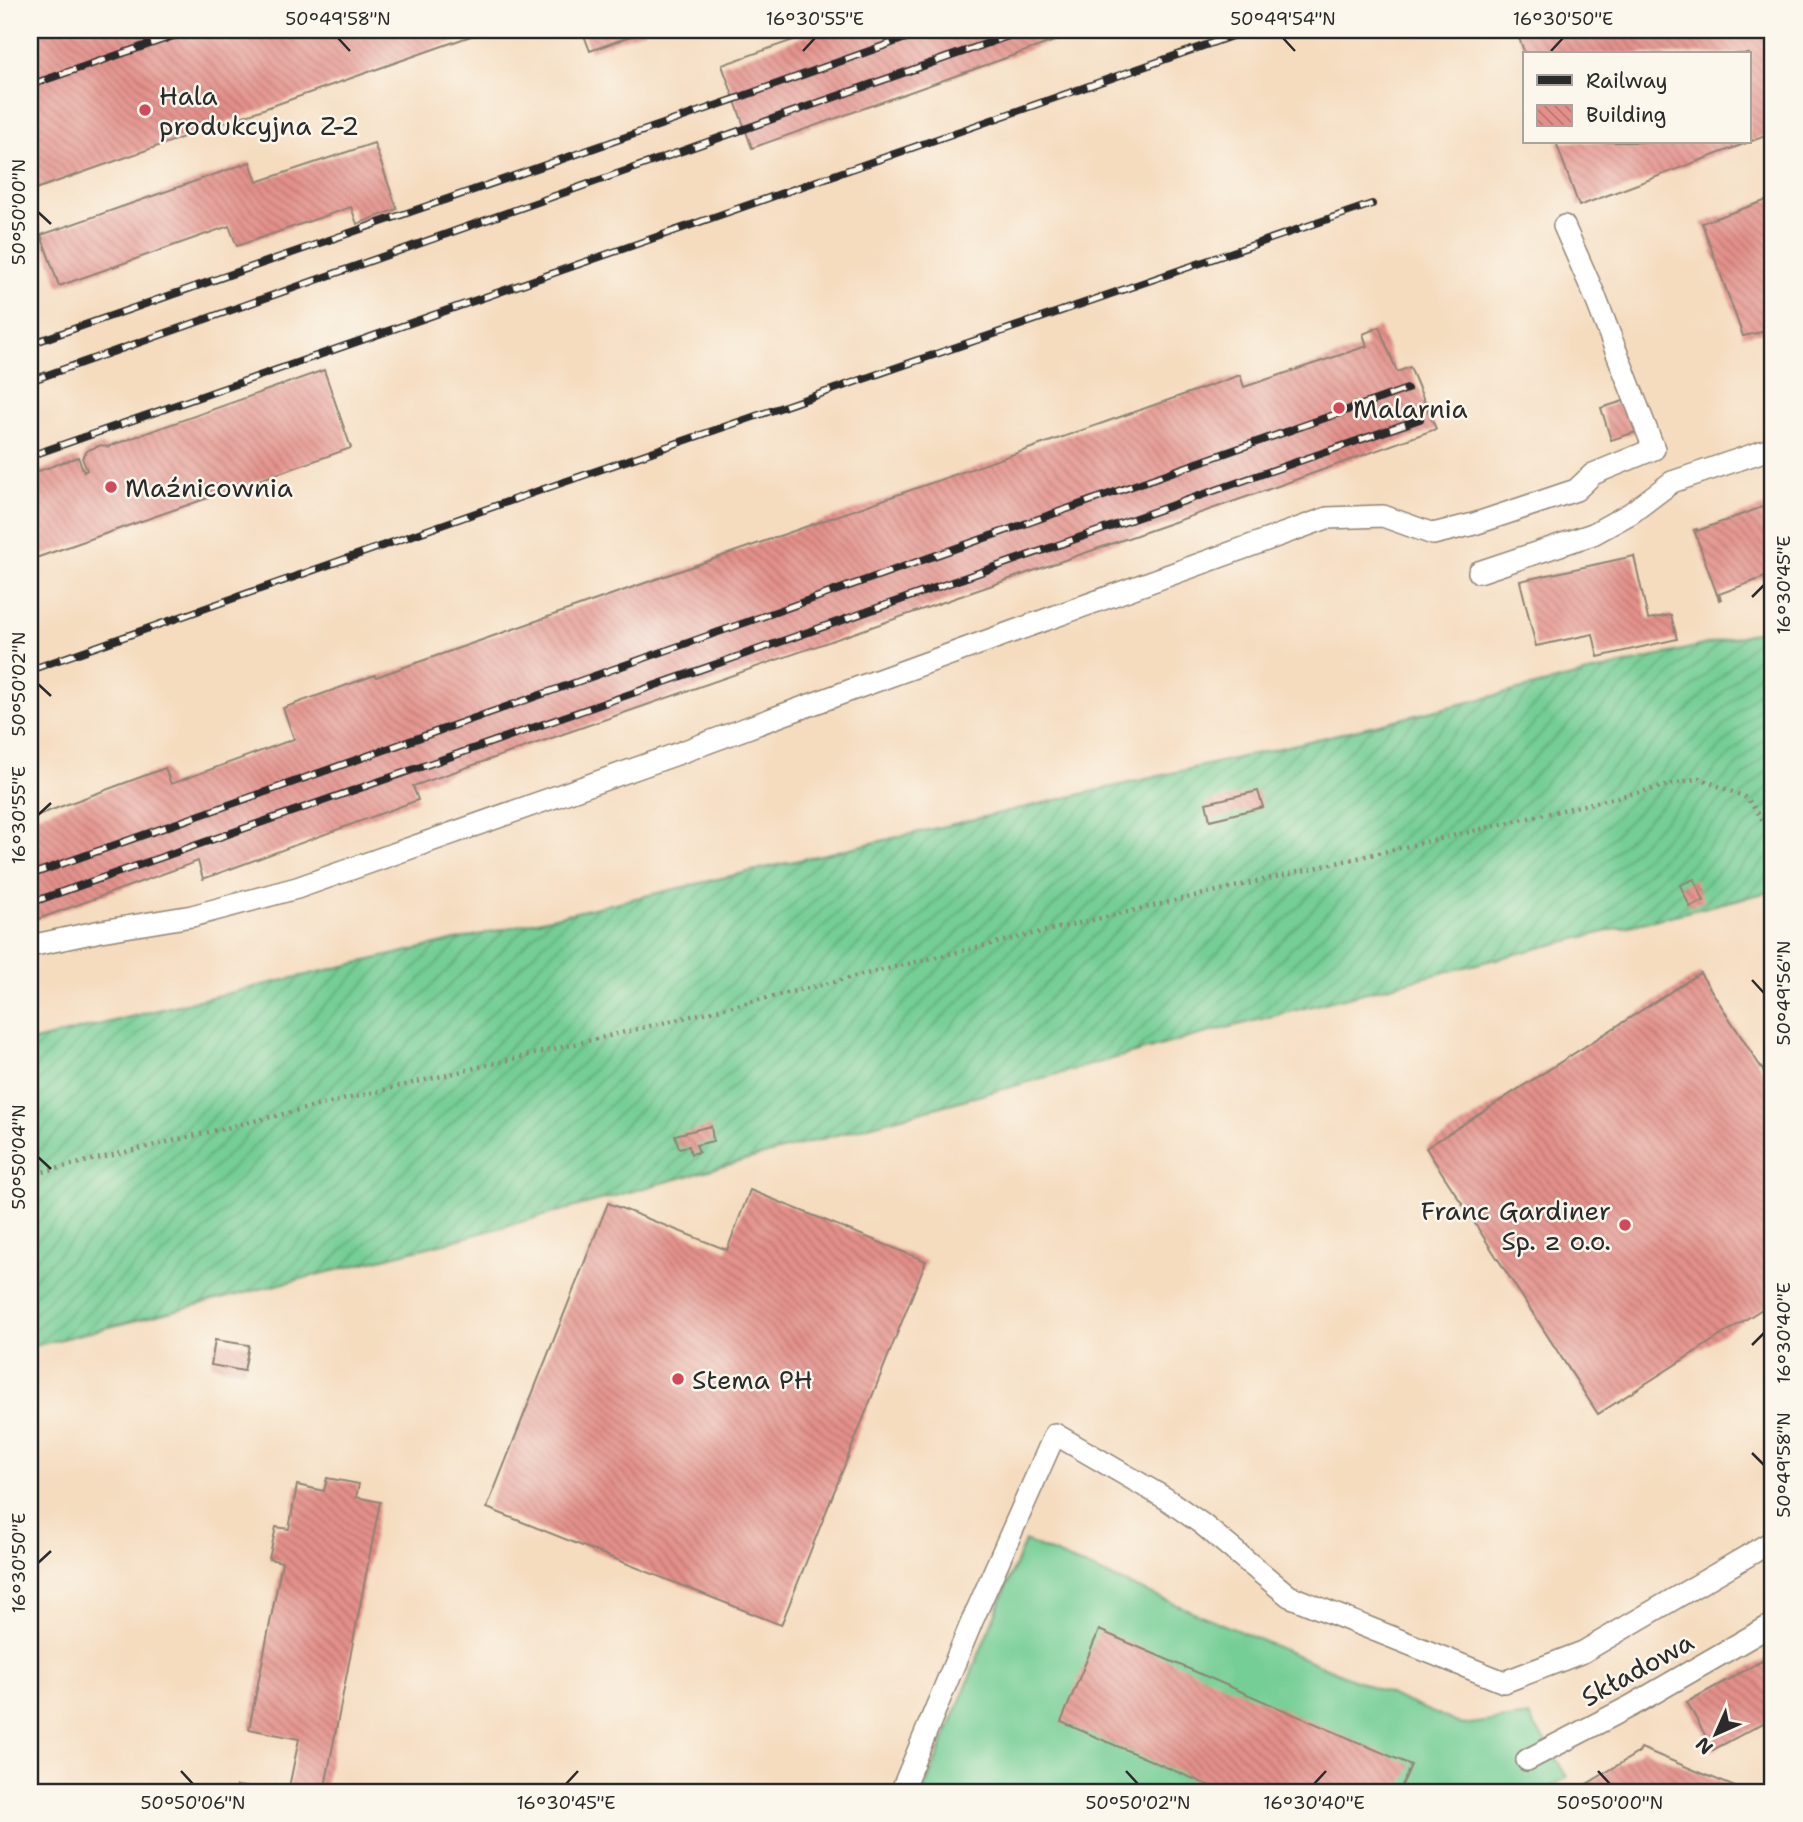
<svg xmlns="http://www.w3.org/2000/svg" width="1803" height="1822" viewBox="0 0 1803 1822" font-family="'Shantell Sans',sans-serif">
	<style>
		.garden { fill: url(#garden-furrows); stroke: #507c60; stroke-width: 2 }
		.pitch { fill: #74ce95; stroke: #507c60; stroke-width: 2 }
		.building { fill: url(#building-back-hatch) }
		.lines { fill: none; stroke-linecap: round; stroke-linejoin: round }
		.service-casing { stroke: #908475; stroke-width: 24 }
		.path { stroke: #908475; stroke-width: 4.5; stroke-dasharray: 2 5; stroke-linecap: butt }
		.service { stroke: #fff; stroke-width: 21 }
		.rail-casing { stroke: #2b2b2b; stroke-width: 8 }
		.rail { stroke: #fbf7ec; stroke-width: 5; stroke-dasharray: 16; stroke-linecap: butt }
		.ticks { fill: none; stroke: #2b2b2b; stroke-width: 2.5 }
		.poi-dot { fill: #d1495b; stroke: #fbf7ec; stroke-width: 2.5 }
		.labels { text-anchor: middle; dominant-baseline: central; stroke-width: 5; stroke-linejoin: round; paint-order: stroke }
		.poi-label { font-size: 26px; fill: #2b2b2b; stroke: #fbf7ec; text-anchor: start }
		.street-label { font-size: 26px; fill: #2b2b2b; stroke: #fbf7ec }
		.neatline { fill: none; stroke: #2b2b2b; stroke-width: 2.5 }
		.ticks-label { font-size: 18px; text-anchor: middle; fill: #2b2b2b }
	</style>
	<defs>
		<pattern id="garden-furrows" width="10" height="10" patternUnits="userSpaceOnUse" patternTransform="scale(1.75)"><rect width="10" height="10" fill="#74ce95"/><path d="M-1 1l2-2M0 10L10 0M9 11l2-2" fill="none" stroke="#5fa77a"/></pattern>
		<pattern id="building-back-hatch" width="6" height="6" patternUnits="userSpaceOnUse" patternTransform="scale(1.75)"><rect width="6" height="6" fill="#e4908a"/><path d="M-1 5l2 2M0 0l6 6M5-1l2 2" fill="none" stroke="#b97671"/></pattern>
	</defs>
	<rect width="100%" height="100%" fill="#fbf7ec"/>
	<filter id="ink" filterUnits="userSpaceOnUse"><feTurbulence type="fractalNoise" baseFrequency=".0143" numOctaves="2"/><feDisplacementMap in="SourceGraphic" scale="14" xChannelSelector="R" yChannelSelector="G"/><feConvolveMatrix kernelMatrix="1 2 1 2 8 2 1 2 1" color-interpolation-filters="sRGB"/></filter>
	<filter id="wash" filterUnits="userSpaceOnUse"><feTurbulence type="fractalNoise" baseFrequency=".00686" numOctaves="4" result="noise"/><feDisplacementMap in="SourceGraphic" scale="28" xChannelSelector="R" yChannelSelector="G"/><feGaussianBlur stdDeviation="1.57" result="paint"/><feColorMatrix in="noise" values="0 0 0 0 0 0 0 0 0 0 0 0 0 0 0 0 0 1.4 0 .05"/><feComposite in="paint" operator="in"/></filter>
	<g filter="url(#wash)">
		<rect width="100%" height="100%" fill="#f5dcbf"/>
		<!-- garden -->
		<path class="garden" d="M1773,628V891L1555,944L1199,1035L448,1242L30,1347V1042L186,1003L1301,743Z"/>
		<!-- pitch -->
		<path class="pitch" d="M1025,1541L1462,1725L1529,1716L1567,1777L1543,1792H923Z"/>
		<g id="blocks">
			<!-- building -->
			<path class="building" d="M30,30H488L30,191Z
				M582,30H648L590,51Z
				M822,30H1085L752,148L722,65Z
				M1516,30H1773V133L1579,206L1556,142H1749V54H1525Z
				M374,143L397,209L357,224L351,207L237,246L229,226L59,286L41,235L250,162L257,182Z
				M1773,198V334L1767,336L1762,332L1743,336L1702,223Z
				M1379,327L1397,372L1410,367L1436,429L1278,486L413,786L418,800L203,879L198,861L30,922V818L165,768L171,784L294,739L283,708L375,675L376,677L1240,375L1244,387L1367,346L1363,334Z
				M324,370L351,448L30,560V474L78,457L84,472L87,470L82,458L88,450L101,445L107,447Z
				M1630,399L1639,431L1611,440L1601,408Z
				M1765,506L1767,511L1773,509V574L1719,594L1721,599L1719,600L1694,530L1697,529V531Z
				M1634,556L1648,619L1671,615L1677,639L1598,657L1593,634L1536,646L1520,581Z
				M1258,791L1263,807L1210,820L1206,803Z
				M1694,879L1704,901L1690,907L1680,885Z
				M1700,973L1773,1086V1302L1598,1414L1426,1148Z
				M711,1126L713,1141L696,1145L699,1152L691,1154L689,1146L679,1148L675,1135Z
				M750,1190L926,1261L781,1625L487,1508L608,1203L727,1250Z
				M215,1340L249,1345L244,1371L211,1365Z
				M327,1478L359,1484L356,1497L380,1502L324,1792H288L299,1739L249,1729L282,1562L269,1559L276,1527L289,1529L297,1485L324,1491Z
				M1099,1630L1411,1765L1399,1792H1224L1061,1722Z
				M1773,1655V1718L1713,1750L1687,1702Z
				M1641,1748L1747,1792H1574L1639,1752Z
				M237,1786L270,1791L269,1792H236Z"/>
		</g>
	</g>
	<g filter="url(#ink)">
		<use href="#blocks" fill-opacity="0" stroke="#908475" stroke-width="2"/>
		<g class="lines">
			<defs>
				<path id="service" d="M1479,572L1593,534L1631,513L1672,482L1773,448
					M30,946L101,931L192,916L297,888L674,755L782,715L1327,518L1383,516L1433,534L1474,524L1576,490L1593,474L1654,449L1594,294L1564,226
					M1527,1760L1631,1706L1773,1624
					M901,1792L973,1619L1055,1434L1165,1498L1202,1524L1289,1596L1504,1682L1583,1652L1773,1541"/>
			</defs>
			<!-- service casing -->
			<use href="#service" class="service-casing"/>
			<!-- path -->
			<path class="path" d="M30,1175L1016,938L1699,778L1747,798L1773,834"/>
			<!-- service -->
			<use href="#service" class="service"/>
			<defs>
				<path id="rail" d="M30,85L191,30
					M30,344L735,99L928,30
					M30,381L1025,30
					M30,456L1249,30
					M30,670L538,491L1372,204
					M30,875L1407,389
					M30,903L1420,419"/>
			</defs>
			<!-- rail casing -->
			<use href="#rail" class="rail-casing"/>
			<!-- rail -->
			<use href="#rail" class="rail"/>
		</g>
	</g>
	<!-- ticks -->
	<path class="ticks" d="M338,38L350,51M1283,38L1295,51M803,51L815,38M1551,51L1563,38M38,212L51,224M1752,597L1764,585M38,684L51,696M38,815L51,803M1752,980L1764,993M38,1157L51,1169M1752,1345L1764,1333M1752,1453L1764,1465M38,1563L51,1551M181,1771L193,1784M1126,1771L1138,1784M1598,1771L1610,1784M566,1784L578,1771M1314,1784L1326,1771"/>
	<!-- markers -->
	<g class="poi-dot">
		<circle cx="145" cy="110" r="7"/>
		<circle cx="1339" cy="408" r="7"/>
		<circle cx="111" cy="487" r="7"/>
		<circle cx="1625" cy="1225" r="7"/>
		<circle cx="678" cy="1379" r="7"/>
	</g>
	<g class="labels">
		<!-- poi labels -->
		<g class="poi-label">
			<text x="159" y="95">Hala<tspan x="159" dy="30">produkcyjna Z-2</tspan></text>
			<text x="1353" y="408">Malarnia</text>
			<text x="125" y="487">Maźnicownia</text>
			<text x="1611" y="1210" text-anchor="end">Franc Gardiner<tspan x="1611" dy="30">Sp. z o.o.</tspan></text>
			<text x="692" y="1379">Stema PH</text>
		</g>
		<!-- street labels -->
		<g class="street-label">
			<text transform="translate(1637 1669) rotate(-29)">Składowa</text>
		</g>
	</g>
	<!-- margin -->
	<rect width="1803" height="1822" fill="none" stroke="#fbf7ec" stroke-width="77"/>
	<!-- legend -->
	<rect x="1523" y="52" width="228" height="91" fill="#fbf7ec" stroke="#a8a59f" stroke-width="2"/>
	<rect x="1537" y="75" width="35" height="10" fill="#2b2b2b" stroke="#a8a59f" stroke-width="2"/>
	<text x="1586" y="88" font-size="21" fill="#2b2b2b">Railway</text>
	<rect x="1537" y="105" width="35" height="21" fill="url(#building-back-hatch)" stroke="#a8a59f" stroke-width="2"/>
	<text x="1586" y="122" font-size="21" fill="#2b2b2b">Building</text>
	<!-- north arrow -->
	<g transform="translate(1716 1734) rotate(225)" stroke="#fbf7ec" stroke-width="5" paint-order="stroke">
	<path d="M0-5L12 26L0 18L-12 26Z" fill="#2b2b2b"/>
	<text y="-10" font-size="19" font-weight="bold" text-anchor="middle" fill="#2b2b2b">N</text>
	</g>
	<rect x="38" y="38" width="1726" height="1746" class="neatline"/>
	<g class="ticks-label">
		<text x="338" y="25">50°49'58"N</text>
		<text x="815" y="25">16°30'55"E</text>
		<text x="1283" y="25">50°49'54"N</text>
		<text x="1563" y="25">16°30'50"E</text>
		<text transform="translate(19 212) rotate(-90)" y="6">50°50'00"N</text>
		<text transform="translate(1784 585) rotate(-90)" y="6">16°30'45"E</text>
		<text transform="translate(19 684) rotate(-90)" y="6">50°50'02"N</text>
		<text transform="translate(19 815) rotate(-90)" y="6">16°30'55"E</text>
		<text transform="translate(1784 993) rotate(-90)" y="6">50°49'56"N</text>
		<text transform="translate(19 1157) rotate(-90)" y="6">50°50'04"N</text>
		<text transform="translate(1784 1333) rotate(-90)" y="6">16°30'40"E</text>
		<text transform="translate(1784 1465) rotate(-90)" y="6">50°49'58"N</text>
		<text transform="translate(19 1563) rotate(-90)" y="6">16°30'50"E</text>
		<text x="193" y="1809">50°50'06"N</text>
		<text x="566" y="1809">16°30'45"E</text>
		<text x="1138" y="1809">50°50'02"N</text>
		<text x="1314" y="1809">16°30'40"E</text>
		<text x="1610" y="1809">50°50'00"N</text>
	</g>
</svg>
